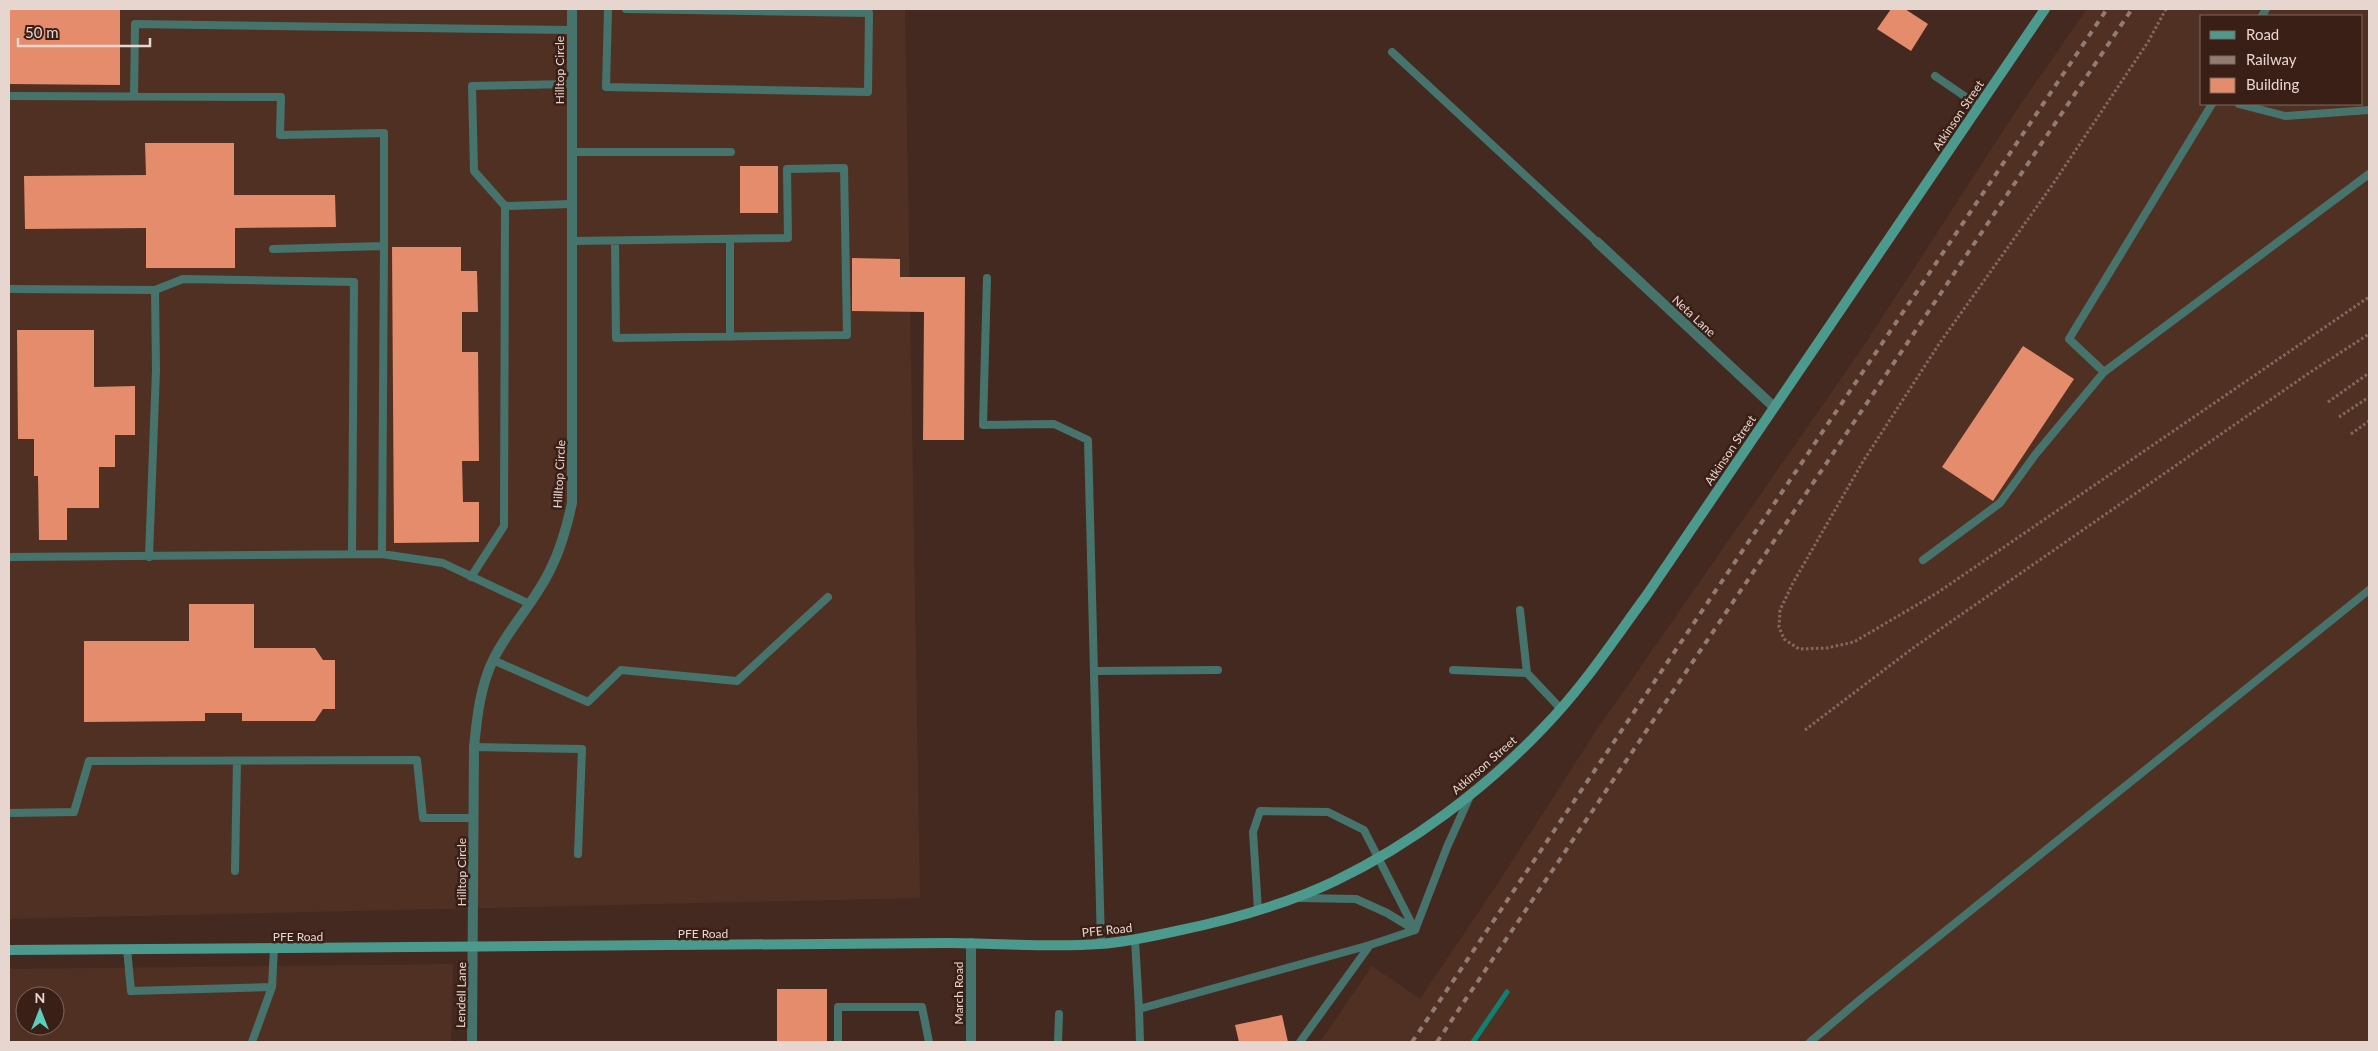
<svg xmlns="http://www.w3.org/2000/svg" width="2378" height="1051" viewBox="0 0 2378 1051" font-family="Lato,sans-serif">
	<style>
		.built { fill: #513024; fill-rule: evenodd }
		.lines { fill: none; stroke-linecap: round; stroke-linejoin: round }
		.stream { stroke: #108073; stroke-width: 5 }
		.building { fill: #e48c6b }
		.path { stroke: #806960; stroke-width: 3; stroke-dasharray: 2.5 2.5; stroke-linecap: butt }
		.service { stroke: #46746c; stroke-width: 8 }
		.minor { stroke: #46746c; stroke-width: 10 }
		.secondary { stroke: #4c9a8d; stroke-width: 10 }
		.rail { stroke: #917b73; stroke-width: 4; stroke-dasharray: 6 6; stroke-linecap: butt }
		.labels { text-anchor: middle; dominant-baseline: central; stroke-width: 5; stroke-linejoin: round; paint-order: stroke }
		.street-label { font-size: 12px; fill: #e7d6cf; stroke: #391f16 }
	</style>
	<rect width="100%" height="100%" fill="#442920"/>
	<!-- built -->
	<path class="built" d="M9,9H905L920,898L9,919Z
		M2087,9H2369V1042H1320L1372,966L1420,999L1498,883L1596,731L1863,347L2016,111ZM2202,16H2362V104H2202Z
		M453,964L451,1042H9V969ZM25,996H55V1026H25Z"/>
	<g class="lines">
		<!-- stream -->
		<path class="stream" d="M1473,1042L1507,992"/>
	</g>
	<!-- building -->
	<path class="building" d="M9,9H120V85L9,84Z
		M1891,9H1905L1928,24L1911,51L1877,29Z
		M145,143H234V195H335L336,227L235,228V268H146V228L25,229L24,176L146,175Z
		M740,166H778V213H740Z
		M392,247H461V271H477L478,312H462V352H478L479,461H462L463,502H479V542L394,543Z
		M852,258L900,259V277H965L964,440H923L924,312L852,311Z
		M17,330H94V387L135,386V435H115V467H99V508H67V540H39L38,476H34V439H18Z
		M2023,346L2074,379L1993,501L1942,467Z
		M189,604H254V648H315L323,660H335V709H323L315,721H242V713H205V721L84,722V641H189Z
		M777,989H827V1042H777Z
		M1282,1015L1288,1042H1239L1235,1025Z"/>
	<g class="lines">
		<!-- path -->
		<path class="path" d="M2166,9L2148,42L2053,184L1939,344L1862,463L1793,583L1780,610L1779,627L1784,639L1799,649L1827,648L1854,642L1937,593L2369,297
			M2328,402L2369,373
			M2339,417L2369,397
			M2351,434L2369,421
			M1805,730L1913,648L2309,373L2369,334"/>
		<!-- service -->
		<path class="service" d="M608,9L606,87L868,92L869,13L626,9
			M2262,16L2266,9
			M1392,52L1597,242
			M1935,76L1979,106
			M9,96L281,97L280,135L384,133V246
			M134,96L135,24L571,30
			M2239,104L2285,116L2369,110
			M572,152H731
			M505,206L474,171L472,86L571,84
			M730,239V337
			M572,241C644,240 716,239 788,238L787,169L844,168L847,335L616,338L615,241
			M273,249L384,246L382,554
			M987,278L983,425L1054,424L1088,440L1101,944
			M9,289L155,290L156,370L149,557
			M155,290L183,279L354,282L352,552
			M2104,372L2069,339L2212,104
			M9,557L382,554L443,563L530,604
			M1923,560L2000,503L2035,455L2104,372L2369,174
			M471,577L504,526L505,206L572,204
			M1520,610L1527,673L1561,709
			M493,660L588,702L621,670L737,681L828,597
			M1453,670L1527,673
			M1094,671L1218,670
			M474,747L582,749L578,854
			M9,813L74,812L89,761L417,760L423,818H474
			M235,871L237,761
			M1299,898L1356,899L1387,913L1415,930L1447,847L1470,796
			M1135,940L1139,1009L1370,945L1415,930L1364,830L1328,812L1260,811L1253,832L1258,910
			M127,949L131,991L272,987L252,1042
			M272,987L274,948
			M1139,1009L1140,1042
			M838,1042V1007H922L929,1042
			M1058,1042L1059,1014
			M1300,1042L1370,945
			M1810,1042L1862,998L2369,590"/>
		<!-- minor -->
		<path class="minor" d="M1597,242L1774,407
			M971,943V1042
			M472,1042L474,747C477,717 480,686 494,658C510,626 536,601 551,568C561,548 567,526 572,503V9"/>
		<!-- secondary -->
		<path class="secondary" d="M9,950L947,943C998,943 1048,948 1100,944C1127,942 1154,936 1181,930C1233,919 1287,904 1335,881C1412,844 1485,789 1544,727C1583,687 1613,641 1646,596L2045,9"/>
		<!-- rail -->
		<path class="rail" d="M1412,1042L2107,9
			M1437,1042L2132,9"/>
	</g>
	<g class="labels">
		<!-- street labels -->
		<g class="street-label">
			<text transform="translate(559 70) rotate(-90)">Hilltop Circle</text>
			<text transform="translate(1958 115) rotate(-56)">Atkinson Street</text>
			<text transform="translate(1694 316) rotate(43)">Neta Lane</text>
			<text transform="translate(1730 450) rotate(-56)">Atkinson Street</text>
			<text transform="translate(559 474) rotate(-87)">Hilltop Circle</text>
			<text transform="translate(1484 765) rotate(-41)">Atkinson Street</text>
			<text transform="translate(461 872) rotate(-90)">Hilltop Circle</text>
			<text transform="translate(1107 930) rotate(-6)">PFE Road</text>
			<text x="703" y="933">PFE Road</text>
			<text x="298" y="936">PFE Road</text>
			<text transform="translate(958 993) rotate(-90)">March Road</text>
			<text transform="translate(461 995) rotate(-89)">Lendell Lane</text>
		</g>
	</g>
	<!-- border -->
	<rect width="2378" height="1051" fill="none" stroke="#e7d6cf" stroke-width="20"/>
	<!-- legend -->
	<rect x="2200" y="15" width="162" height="90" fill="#391f16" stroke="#7f6860"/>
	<rect x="2210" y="31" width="25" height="8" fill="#4c9a8d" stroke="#7f6860"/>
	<text x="2246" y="40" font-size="15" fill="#e7d6cf">Road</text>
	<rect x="2210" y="56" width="25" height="8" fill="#917b73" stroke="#7f6860"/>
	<text x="2246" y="65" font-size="15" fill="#e7d6cf">Railway</text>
	<rect x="2210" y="78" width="25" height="15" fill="#e48c6b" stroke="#7f6860"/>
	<text x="2246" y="90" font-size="15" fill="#e7d6cf">Building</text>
	<!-- north arrow -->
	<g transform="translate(40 1011)"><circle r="24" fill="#391f16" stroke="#7f6860"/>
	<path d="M0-4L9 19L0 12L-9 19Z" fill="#5bcebc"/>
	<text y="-8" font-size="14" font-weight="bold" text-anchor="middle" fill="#e7d6cf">N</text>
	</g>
	<!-- scale -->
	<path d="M18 38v8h132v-8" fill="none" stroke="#e7d6cf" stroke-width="2.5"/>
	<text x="25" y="38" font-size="15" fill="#e7d6cf" stroke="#391f16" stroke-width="4" paint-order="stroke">50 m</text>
</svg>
